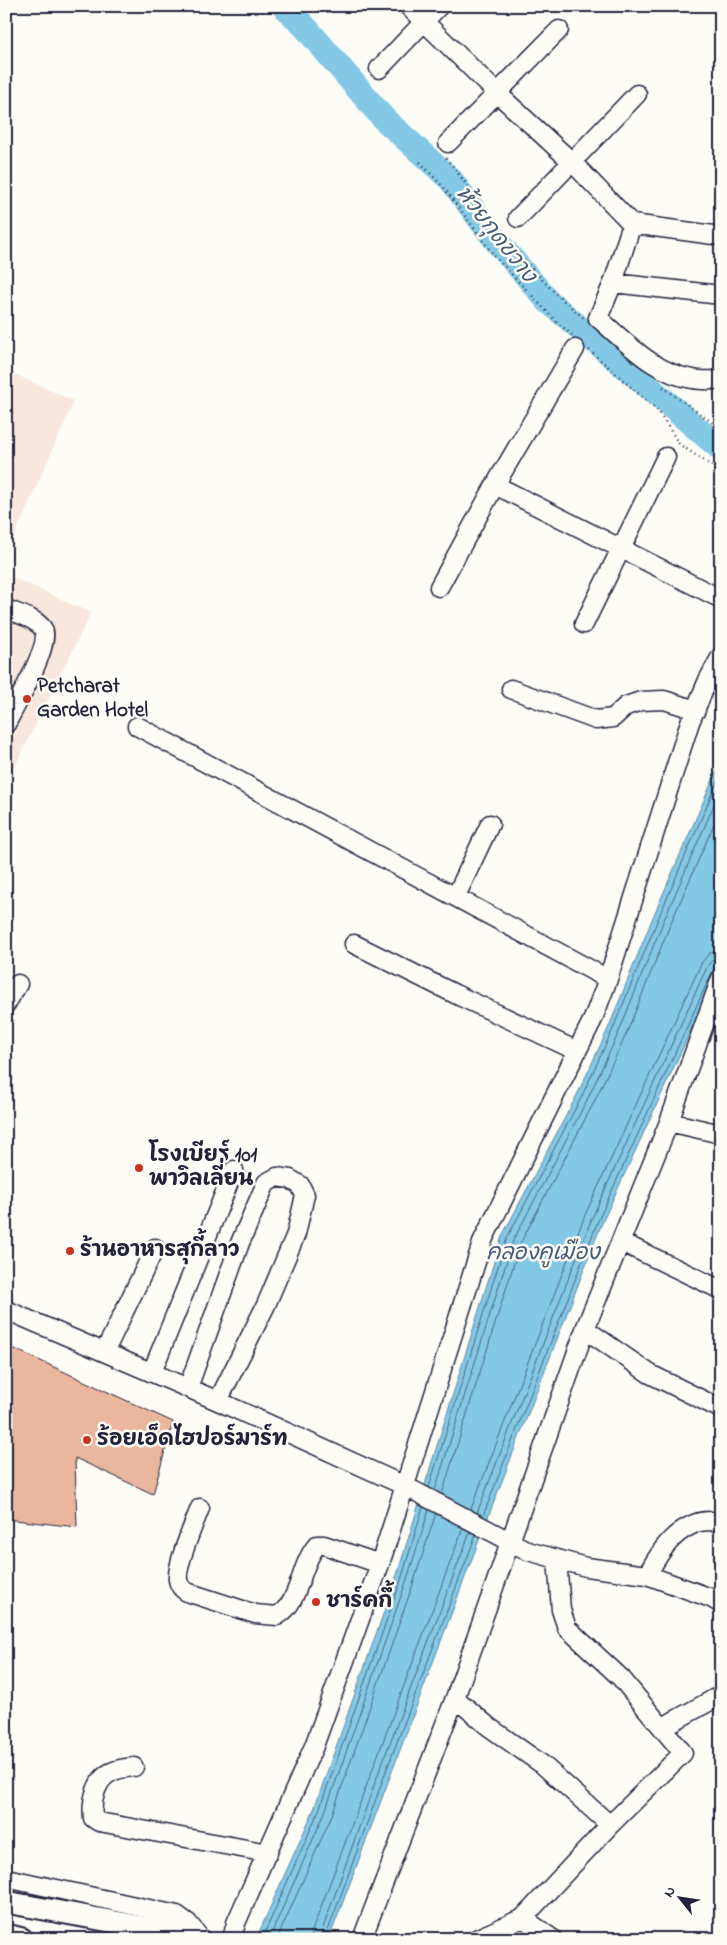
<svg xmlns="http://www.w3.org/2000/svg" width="727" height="1945" viewBox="0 0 727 1945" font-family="'Indie Flower','Playpen Sans Thai',sans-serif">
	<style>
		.built { fill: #f8e7dc }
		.water { fill: #83c8e4; stroke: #5c86a0 }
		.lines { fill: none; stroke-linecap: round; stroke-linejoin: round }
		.shore { stroke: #49647f; stroke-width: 1 }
		.river { stroke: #83c8e4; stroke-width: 25 }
		.building { fill: #ebb69e; stroke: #22223b }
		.minor-casing { stroke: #22223b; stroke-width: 21 }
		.major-casing { stroke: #22223b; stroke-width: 25 }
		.path { stroke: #22223b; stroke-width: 2.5; stroke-dasharray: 1 4; stroke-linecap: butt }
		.minor { stroke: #fdfcf7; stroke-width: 18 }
		.major { stroke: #fdfcf7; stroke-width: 21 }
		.poi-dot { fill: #c8321e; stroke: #fdfcf7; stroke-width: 2 }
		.labels { text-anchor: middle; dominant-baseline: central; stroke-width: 5; stroke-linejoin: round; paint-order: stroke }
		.poi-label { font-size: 21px; font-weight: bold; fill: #22223b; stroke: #fdfcf7; text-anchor: start }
		.water-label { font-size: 22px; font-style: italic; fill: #445c76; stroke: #fdfcf7 }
	</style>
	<rect width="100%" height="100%" fill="#fdfcf7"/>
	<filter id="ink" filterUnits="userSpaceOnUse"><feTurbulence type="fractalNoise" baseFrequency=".02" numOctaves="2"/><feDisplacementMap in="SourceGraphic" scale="10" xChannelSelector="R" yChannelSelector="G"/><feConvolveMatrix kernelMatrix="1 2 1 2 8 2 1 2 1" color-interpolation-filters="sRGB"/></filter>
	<g filter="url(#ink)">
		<!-- built -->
		<path class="built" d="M6,370L74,401L6,555Z
			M6,574L91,613L6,784Z"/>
		<!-- water -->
		<path class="water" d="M721,761V965L602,1223L473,1556L329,1939H256L314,1809L396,1578L502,1236L577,1095L608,1029L653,917Z"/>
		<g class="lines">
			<!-- shore -->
			<path class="shore" d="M429,1487L507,1238L581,1098L612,1031L658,919L721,773
				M435,1490L513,1241L587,1100L618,1034L663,922L721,789
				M442,1494L520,1244L593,1104L625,1037L670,925L721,808
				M471,1509L585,1215L702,962L710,953L721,951
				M477,1513L592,1218L708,965L713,960L721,958
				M483,1516L598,1221L714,968L721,965
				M262,1939L319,1810L401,1580L423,1507
				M269,1939L325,1812L406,1582L429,1510
				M277,1939L332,1815L413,1584L436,1513
				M311,1939L312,1931L463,1528
				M319,1939L380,1769L470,1532
				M325,1939L386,1771L476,1535"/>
			<!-- river -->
			<path class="river" d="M284,6L306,28L384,119L451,180L494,238L548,301L721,449"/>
		</g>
		<!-- building -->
		<path class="building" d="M6,1345L173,1422L153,1494L75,1458L77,1527L6,1519Z"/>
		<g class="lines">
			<defs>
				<path id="minor" d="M408,6L497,93L573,163L632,224L721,236
					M379,69L439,6
					M448,143L559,30
					M518,218L637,94
					M632,224L613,283L598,318C626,342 655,374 693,379C702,381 712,380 721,380
					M613,283L721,295
					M495,485L721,599
					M439,587L495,485L575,349
					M6,609C18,614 36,618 43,629C52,644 14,708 6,724
					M584,624L666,457
					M511,689L596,720L613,718L626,706L641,701L664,700L696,710
					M137,726L608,979
					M456,896L490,824
					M354,944L455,994L577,1051
					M6,1004L18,984
					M669,1122L721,1134
					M621,1242L721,1290
					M6,1310L218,1401L405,1486L528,1551L586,1567L647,1575L711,1598L721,1604
					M585,1329L650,1374L721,1409
					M105,1351L155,1248
					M152,1372L234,1170
					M188,1388L240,1243L266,1183L277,1177L290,1179L300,1185L305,1195L296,1234L266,1305L218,1401
					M200,1508C194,1524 176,1564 178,1580C179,1586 182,1589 187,1592L255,1614L277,1616C301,1602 299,1566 317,1545H324L380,1564
					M647,1575C659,1554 670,1534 694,1524C701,1520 713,1521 721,1521
					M455,1698L489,1727L543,1765L610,1825
					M663,1727L721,1695
					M134,1767C128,1768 120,1768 114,1771C96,1777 91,1801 93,1818L99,1822L268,1853
					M6,1878L177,1915L188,1923L201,1939
					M523,1918L553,1939
					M232,1939L236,1923L314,1746L380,1564L483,1240L593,1019L608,979L690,722L708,680L721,656
					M362,1939L455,1698L585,1329L669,1122L721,978
					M476,1939L523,1918L610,1825L683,1753L621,1678L567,1628L561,1610L557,1559"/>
				<path id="major" d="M6,1902L175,1933L186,1939
					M6,1935L22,1939"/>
			</defs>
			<!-- minor casing -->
			<use href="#minor" class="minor-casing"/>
			<!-- major casing -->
			<use href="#major" class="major-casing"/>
			<!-- path -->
			<path class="path" d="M446,158C464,179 479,203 496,226C521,259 552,292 584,318
				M420,162L445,189L495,257L557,322L572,335
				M589,350L658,411L679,444L721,472
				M663,387L721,429"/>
			<!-- minor -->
			<use href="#minor" class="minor"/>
			<!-- major -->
			<use href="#major" class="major"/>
		</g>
	</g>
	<!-- markers -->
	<g class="poi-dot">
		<circle cx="27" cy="699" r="5"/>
		<circle cx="139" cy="1168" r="5"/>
		<circle cx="70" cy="1251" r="5"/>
		<circle cx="87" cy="1440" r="5"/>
		<circle cx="316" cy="1602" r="5"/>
	</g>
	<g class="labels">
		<!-- poi labels -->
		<g class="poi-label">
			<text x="37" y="687">Petcharat<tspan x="37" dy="24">Garden Hotel</tspan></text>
			<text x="149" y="1156">โรงเบียร์ 101<tspan x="149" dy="24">พาวิลเลี่ยน</tspan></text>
			<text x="80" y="1251">ร้านอาหารสุกี้ลาว</text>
			<text x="97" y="1440">ร้อยเอ็ดไฮปอร์มาร์ท</text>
			<text x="326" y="1602">ชาร์คกึ้</text>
		</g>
		<!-- water labels -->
		<g class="water-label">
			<text transform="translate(495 235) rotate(52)">ห้วยกุดขวาง</text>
			<text x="543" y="1254">คลองคูเมือง</text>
		</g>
	</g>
	<!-- margin -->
	<rect width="727" height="1945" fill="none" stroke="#fdfcf7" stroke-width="25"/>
	<rect x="12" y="12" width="702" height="1920" fill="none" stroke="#22223b" stroke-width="2" filter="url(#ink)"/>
	<!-- north arrow -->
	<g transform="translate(680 1898) rotate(300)" stroke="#fdfcf7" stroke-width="4" paint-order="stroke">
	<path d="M0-4L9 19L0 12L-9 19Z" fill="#22223b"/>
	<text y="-8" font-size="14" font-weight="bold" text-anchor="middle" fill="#22223b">N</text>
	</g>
</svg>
